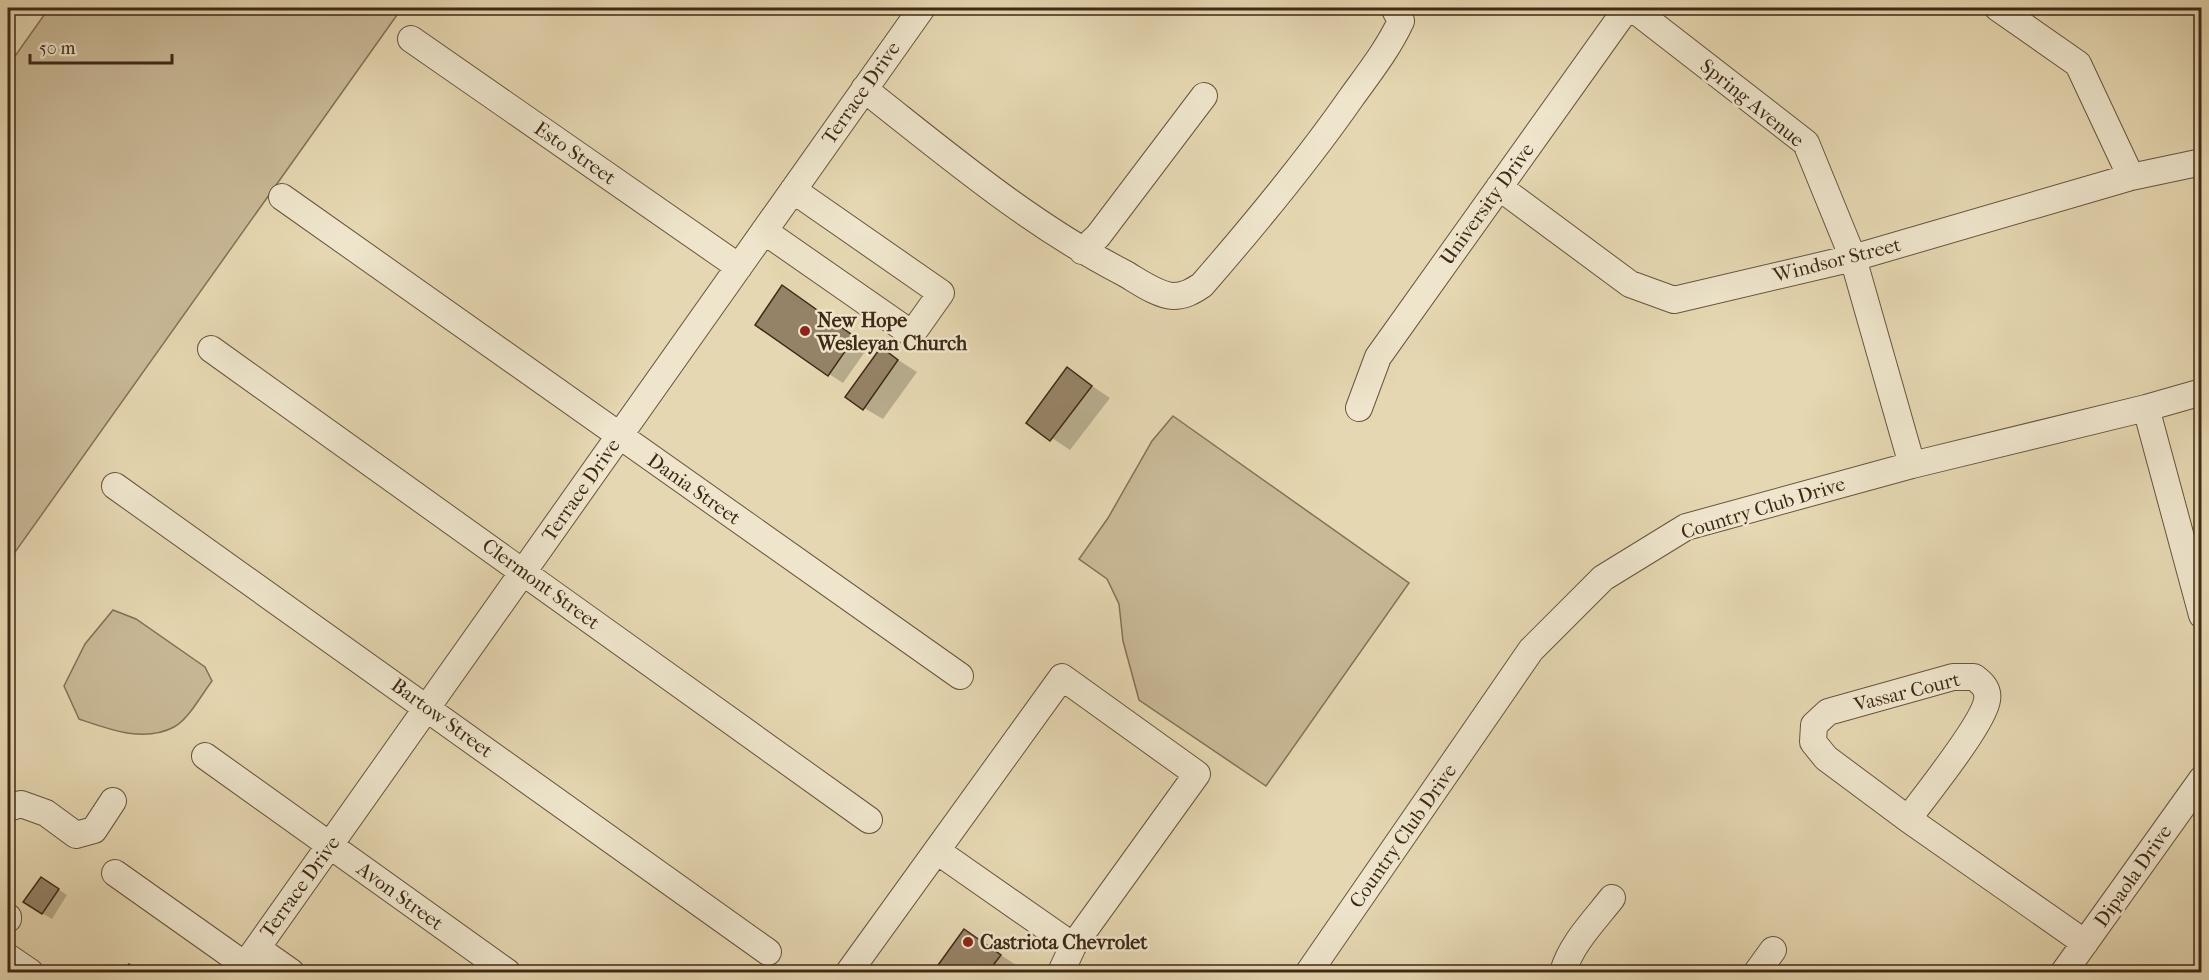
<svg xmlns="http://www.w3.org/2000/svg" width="2209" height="980" viewBox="0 0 2209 980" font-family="'IM FELL French Canon',serif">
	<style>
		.green { fill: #c9b997; stroke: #847156; stroke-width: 1.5 }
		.shadow { fill: #0003 }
		.building { fill: #958367; stroke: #3f2916; stroke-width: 1.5 }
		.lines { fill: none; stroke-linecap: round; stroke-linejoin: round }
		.minor-casing { stroke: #68543d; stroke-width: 28 }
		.minor { stroke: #eee5cc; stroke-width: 26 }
		.poi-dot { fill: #8f2418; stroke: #eee5cc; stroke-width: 2 }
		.labels { text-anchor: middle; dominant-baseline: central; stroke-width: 5; stroke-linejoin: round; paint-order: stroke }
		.street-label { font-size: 20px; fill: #3f2916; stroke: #eee5cc }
		.poi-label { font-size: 20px; font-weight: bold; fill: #3f2916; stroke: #eee5cc; text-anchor: start }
	</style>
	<rect width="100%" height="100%" fill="#e5d7b1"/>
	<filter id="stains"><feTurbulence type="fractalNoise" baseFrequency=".00333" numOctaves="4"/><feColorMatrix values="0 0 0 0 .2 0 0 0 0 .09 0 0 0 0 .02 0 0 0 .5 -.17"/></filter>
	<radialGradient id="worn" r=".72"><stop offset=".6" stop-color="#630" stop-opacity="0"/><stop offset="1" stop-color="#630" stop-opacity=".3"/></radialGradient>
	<!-- green -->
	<path class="green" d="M49,8H402L8,562V66Z
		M1173,416L1409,583L1266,786L1139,700L1123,641L1119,604L1107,579L1079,559L1108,518L1152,441Z
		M113,610L136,619L205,667L212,681C202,694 188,720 174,727C144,743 108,729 79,719L64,686L85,644Z"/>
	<!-- shadow -->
	<path class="shadow" d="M12,8H28L23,15Z
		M8,23L14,27L8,37Z
		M783,287L869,346L843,383L829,374Z
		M881,349L917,372L883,419L864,408Z
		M1067,369L1110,398L1070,450L1028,422Z
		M50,884L67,895L52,919L42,913Z
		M964,931L1019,967L1015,972H935Z"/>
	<!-- building -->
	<path class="building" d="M782,285L855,337L828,376L755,325Z
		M881,347L898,360L863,410L845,397Z
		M1067,367L1092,386L1050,441L1026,423Z
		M41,877L59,889L42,914L23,902Z
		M964,929L1001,955L988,972H933Z
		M129,964L140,972H122Z"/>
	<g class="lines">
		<defs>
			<path id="minor" d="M1632,8L1806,143L1853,258L1912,465
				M1998,8L2078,64L2131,177
				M411,39L739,267
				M864,89C948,155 1029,224 1124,273C1138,281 1157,295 1173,296C1185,296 1193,291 1202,285C1255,224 1305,164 1351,98C1369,73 1388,49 1401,21L1394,8
				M1499,187L1630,284L1674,300L1853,258L2131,177L2202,162
				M282,197L960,676
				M764,231L912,334L941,293L793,190
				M1082,251L1098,236L1204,96
				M211,349L869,820
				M1359,408L1378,357L1627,8
				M2146,408L2202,615
				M115,486L768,952
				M205,756L507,972
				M8,808L21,804L46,813L76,835L94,830L113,801
				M1908,819C1925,796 1984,723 1987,700C1989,689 1982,683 1974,677H1953L1828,712L1814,725L1813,742L1826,758L1908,819L2085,943
				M937,851L1073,946
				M115,873L245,965
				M8,917V919
				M257,948L291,972
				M8,957L30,972
				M240,972L922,8
				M849,972L1062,677L1197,774L1073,946L1061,972
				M1309,972L1531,650L1603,578L1686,527L1912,465L2146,408L2202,392
				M1563,972C1571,944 1594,921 1612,898
				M1757,972L1773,950
				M2064,972L2202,779"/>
		</defs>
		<!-- minor casing -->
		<use href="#minor" class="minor-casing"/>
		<!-- minor -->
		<use href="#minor" class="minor"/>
	</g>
	<!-- markers -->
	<g class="poi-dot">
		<circle cx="805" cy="331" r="6"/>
		<circle cx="968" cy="942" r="6"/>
	</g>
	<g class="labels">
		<!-- street labels -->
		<g class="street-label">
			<text transform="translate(861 93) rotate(-55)">Terrace Drive</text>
			<text transform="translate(1752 103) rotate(39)">Spring Avenue</text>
			<text transform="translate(575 153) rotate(35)">Esto Street</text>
			<text transform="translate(1487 204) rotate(-54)">University Drive</text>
			<text transform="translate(1837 260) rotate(-14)">Windsor Street</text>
			<text transform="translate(694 489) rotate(35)">Dania Street</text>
			<text transform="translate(581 490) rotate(-55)">Terrace Drive</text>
			<text transform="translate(1763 508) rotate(-17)">Country Club Drive</text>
			<text transform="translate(541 584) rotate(36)">Clermont Street</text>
			<text transform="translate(1907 692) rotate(-14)">Vassar Court</text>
			<text transform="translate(442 718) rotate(36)">Bartow Street</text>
			<text transform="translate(1403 836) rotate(-55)">Country Club Drive</text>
			<text transform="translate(2133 876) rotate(-55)">Dipaola Drive</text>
			<text transform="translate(300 887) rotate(-54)">Terrace Drive</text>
			<text transform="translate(400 896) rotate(36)">Avon Street</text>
		</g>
		<!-- poi labels -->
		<g class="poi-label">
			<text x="817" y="320">New Hope<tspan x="817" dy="23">Wesleyan Church</tspan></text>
			<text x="980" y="942">Castriota Chevrolet</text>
		</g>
	</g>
	<!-- margin -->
	<rect width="2209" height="980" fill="none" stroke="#e5d7b1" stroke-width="30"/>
	<rect x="9" y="9" width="2191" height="962" fill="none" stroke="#3f2916" stroke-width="3"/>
	<rect x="15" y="15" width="2179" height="950" fill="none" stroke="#3f2916" stroke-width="1.5"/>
	<!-- scale -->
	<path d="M30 54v9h142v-9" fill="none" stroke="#3f2916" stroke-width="3"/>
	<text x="39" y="54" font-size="18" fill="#3f2916" stroke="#eee5cc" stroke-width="4.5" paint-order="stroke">50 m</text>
	<rect width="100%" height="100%" filter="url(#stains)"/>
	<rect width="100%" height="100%" fill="url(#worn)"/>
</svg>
